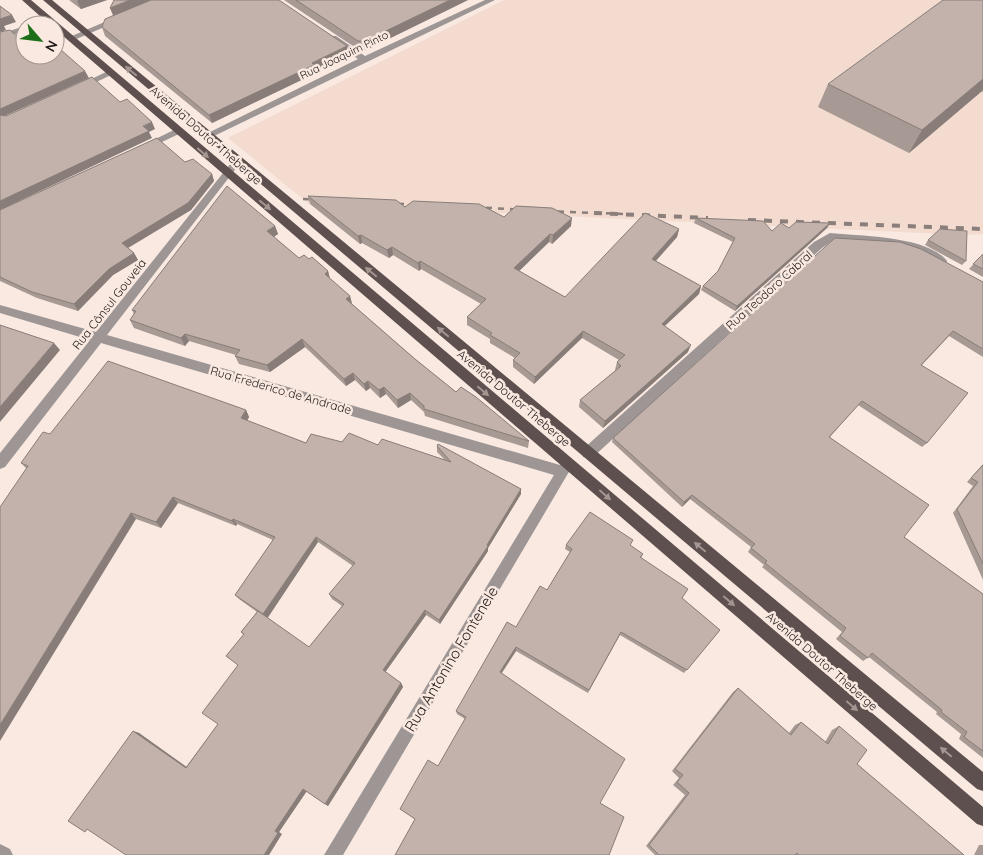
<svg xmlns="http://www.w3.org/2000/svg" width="983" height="855" viewBox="0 0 983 855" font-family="Quicksand,sans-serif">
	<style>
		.built { fill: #f3dbd0 }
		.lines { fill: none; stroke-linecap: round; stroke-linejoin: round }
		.lane { fill: #9e9695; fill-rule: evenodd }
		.street { fill: #9e9695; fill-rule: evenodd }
		.primary { fill: #5d504e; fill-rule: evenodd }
		.rail-far1 { stroke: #8a7f7a; stroke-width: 2.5; stroke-dasharray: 6 6; stroke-linecap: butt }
		.rail { stroke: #8a7f7a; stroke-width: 4; stroke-dasharray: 8 8; stroke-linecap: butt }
		.wall { fill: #a79993; fill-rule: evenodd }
		.shaded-wall { fill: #887d78 }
		.building { fill: #c2b2ab; stroke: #887d78 }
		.oneway { fill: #a39590 }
		.labels { text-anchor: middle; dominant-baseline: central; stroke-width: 5; stroke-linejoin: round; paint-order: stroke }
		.far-street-label { font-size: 11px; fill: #201a18; stroke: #f9e9e1 }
		.street-label { font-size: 12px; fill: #201a18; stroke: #f9e9e1 }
		.near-street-label { font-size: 15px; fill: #201a18; stroke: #f9e9e1 }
	</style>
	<rect width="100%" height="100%" fill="#f9e9e1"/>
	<!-- built -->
	<path class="built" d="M504,0H983V234L964,235L309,204L228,138Z"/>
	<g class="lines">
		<!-- lane -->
		<path class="lane" d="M108,71L115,73L84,88L77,86Z"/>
		<!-- street -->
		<path class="street" d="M485,0H495L212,137H206L204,135L358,59L330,40V36H336L365,56Z
			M48,17H51V21L39,25H28Z
			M114,18L121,20L74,40L67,38Z
			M25,26V31L0,39V34Z
			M178,128L181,129V133L147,149H141L139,147Z
			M238,157L243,160L241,162L107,335L560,465C563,460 566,459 572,461L573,465L343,855H324L554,475L101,343L5,467L0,469V453L90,340L0,313V305L96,332L235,158Z
			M830,233C860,236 928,236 947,261L946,264H938L918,253L897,246L832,241L822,248L593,457L588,458L583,457L582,453L583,449L814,242Z
			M0,844L10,849L13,855H0Z"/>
		<!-- primary -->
		<path class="primary" d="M22,0H31L983,807V826L977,824L55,29V25H50Z
			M43,0H52L983,772V791L977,789Z"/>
		<!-- rail-far1 -->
		<path class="rail-far1" d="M303,199L324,200
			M386,203L424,205
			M474,207L526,210
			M546,211L623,214"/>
		<!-- rail -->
		<path class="rail" d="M594,213L708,218
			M748,220L983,229"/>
	</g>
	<!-- wall -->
	<path class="wall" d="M69,0H107L81,9Z
		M284,0H468L366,50H359Z
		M983,0V92L982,91L909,153L818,107L828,84Z
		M110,8L348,55L315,71L316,73L212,123L105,36L102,27L113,15Z
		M185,162L212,174L214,181L191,210L128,248L134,253L138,260L113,275L78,311L37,298L0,281V210Z
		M308,196L504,217L571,226L552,244L549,242L519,271L565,297L679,229L677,237L656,261L701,286L699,294L665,326L688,352L603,428L579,407L580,400L616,370H615L617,362L619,360L582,338L534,384L513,367V360L515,358L490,343V339L467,325V317L481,304L421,269L419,271L393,255L389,258L362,243L360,244L310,204Z
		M696,218L772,231L789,228L830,223L827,228L735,311L701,290L703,286L718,271L733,242L694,223Z
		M275,226L278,234L274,237L299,258L309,259L328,271L330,279L350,296L352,304L415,359L456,392L529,441L528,448L425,416L424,412L411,400L398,408L386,394L380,398L370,388L366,391L355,380L346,386L305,347L270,372L239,364L235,356L236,355L189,341L185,346L134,328L130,320L134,314L132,310Z
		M928,240L966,261L962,265L925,245Z
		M983,254V277L969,269Z
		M983,282V357L949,336L922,365L927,443L922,447L858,405L830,437L904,537L983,594V758L959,739L961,734L936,714L937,712L869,657L863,661L836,639L842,632L762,567L764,565L748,552L751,547L690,499L682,507L612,442L613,438Z
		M246,410L249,417L247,421L306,443L342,442L378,445L445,460L437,452V446L521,489V494L488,548V551L440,624L426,615L385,672L401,683L403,687L328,806L306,791L279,832L282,834L133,731L139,733L186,767L218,724L238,665L226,656L244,635L241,632L257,612L239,599L235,595L273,540L237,524L236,526L178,503L161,528L136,519L26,468L21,463L50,434ZM318,542L353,566L329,594L332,599L342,606L309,647L267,618Z
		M983,464V580L953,513L973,486L967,482Z
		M566,545L631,546L643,554L641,558L682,598L720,630L684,673L620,635L588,693L516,651L502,673L415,819L400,809L438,766L465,719L457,714L456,711L516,627L547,590L570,552L565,549Z
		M738,688L789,733L795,725L801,722L825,742L832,730L839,726L857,764L964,855H655L646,846L685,795L673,785L679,778L672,771L733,692Z
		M979,845H983V855H974Z"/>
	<!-- shaded-wall -->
	<path class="shaded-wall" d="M79,0H107L81,9L77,1Z
		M130,0H154L114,17L110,8Z
		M450,0H468L366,50L365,41Z
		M12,15L16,22L4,26L6,30L0,32V19Z
		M347,46L348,55L315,71L316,73L212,123L209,115Z
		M85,71L89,78L0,118V109Z
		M983,79V89L982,91L909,153L922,130Z
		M152,122L155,129L149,132L152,138L0,210V201Z
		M212,174L214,181L191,210L126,249L122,243Z
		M572,218L571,226L552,244L553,235Z
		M830,223L827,228L735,311L737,306Z
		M275,226L278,234L270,239L267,231Z
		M679,229L677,237L650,267L652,259Z
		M550,234L549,242L514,276V268Z
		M361,235L362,243L360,244L358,236Z
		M392,247L393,255L389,258L387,250Z
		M134,253L138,260L113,275L78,311L74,304L109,269Z
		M420,261L421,269L419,271L418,263Z
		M328,271L330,279L325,274Z
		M701,286L699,294L659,331L662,324Z
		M350,296L352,304L346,299Z
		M583,331L582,338L534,384L535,377Z
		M185,334L189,341L185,346L181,338Z
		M302,339L305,347L270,372L267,365Z
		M54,343L60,350L0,422V407Z
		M691,345L688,352L603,428L605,421Z
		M353,373L355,380L346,386L344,379Z
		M368,381L370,388L366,391L364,384Z
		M384,387L386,394L380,398L379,390Z
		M410,393L411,400L398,408L397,400Z
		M246,410L249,417L244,425L241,418Z
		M521,489V494L488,548V551L440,624L439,620Z
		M692,495L690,499L682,507L684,502Z
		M173,497L178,503L161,528L156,522Z
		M131,513L136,519L0,741V725Z
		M233,519L237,524L236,526L232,521Z
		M316,537L318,542L267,619L263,614Z
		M425,610L426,615L384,674L383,670Z
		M516,647V651L500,675V672Z
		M401,683L403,687L328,806L325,804Z
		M133,731L139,733L191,770L186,768Z
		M303,789L307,791L279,832L282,834L269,855H264L275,831Z"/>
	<!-- building -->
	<path class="building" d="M114,0H130L110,8Z
		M151,0H279L347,46L312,63L314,65L209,115L102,27L105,19Z
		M296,0H450L365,41H358Z
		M943,0H983V79L922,130L828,84Z
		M0,6L12,15L0,19Z
		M10,30L25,44V55H43L44,56L46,55H55V51L60,49L85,71L0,109V32Z
		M92,77L120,102L127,99L152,122L143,126L149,131L0,201V115L6,116Z
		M157,138L185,162L193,159L212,174L188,203L122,243L134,253L109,269L74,304L32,292L0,277V210Z
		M227,186L275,226L267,231L299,258L304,255L309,259L312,257L328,271L325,274L350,296L346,299L415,359L456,392L461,387L476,397L529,441L424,409V406L410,393L397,400L384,387L379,390L368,381L364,384L353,373L344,379L302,339L267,365L235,356L240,350L185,334L181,338L130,320L136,311L132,310Z
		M308,196L396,200L405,207L413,201L479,204L504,217L516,206L552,208L572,218L553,235L550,234L514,268L565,297L645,213L679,229L652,259L701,286L662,324L691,345L605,421L580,400L621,366L617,362L625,355L583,331L535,377L513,360L520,353L490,335L492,333L467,317L486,299L420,261L418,263L392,247L387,250L361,235L358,236Z
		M696,218L763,221L772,231L781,223L789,228L796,222L830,223L737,306L703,286L718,271L735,238Z
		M940,229L967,231L966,261L928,240Z
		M835,238L900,242L921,249L983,282V349L953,331L921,365L968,393L927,443L862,401L829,437L929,505L904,537L983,594V751L964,737L967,732L941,712L942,710L872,653L868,658L840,636L846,628L765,563L767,561L751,548L755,544L692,495L684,502L613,438Z
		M983,254V269L973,264Z
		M0,325L54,343L0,407Z
		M108,361L246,410L241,418L306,443L311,434L342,442L349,433L378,445L382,439L451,462L437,446L438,444L521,489L487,545L488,546L439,620L425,610L383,670L401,683L325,804L303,789L275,831L278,833L264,855H126L87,829L85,832L68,821L133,731L186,768L218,724L202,713L238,665L226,656L244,634L241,632L258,611L309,647L344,604L329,594L355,563L316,537L263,614L235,595L275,537L233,519L232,521L173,497L156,522L131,513L0,725V507L28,466L21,463L43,432L50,434Z
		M983,465V564L957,509L978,482L971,478Z
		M590,512L633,540L630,545L643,554L640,557L688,589L682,598L720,630L687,670L621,632L589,690L516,647L500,672L625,759L600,803L624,817L609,855H395L415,819L400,809L414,784L428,760L438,766L466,717L456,711L507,622L516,627L540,586L547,590L572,549L566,545Z
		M738,688L791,735L801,722L828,744L839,726L867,750L857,764L964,855H799L797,853L795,855H659L649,845L689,793L677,782L683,775L675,769Z"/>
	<!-- one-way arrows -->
	<defs><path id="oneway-solid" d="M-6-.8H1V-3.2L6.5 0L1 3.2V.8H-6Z" transform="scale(1.25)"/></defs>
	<g class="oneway">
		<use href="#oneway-solid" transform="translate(131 71) rotate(-140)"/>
		<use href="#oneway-solid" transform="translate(203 153) rotate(41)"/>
		<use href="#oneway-solid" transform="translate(265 205) rotate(40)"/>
		<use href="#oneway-solid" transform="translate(371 272) rotate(-140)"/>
		<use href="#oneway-solid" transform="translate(443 332) rotate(-140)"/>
		<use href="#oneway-solid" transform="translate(483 391) rotate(40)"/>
		<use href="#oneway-solid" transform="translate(605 495) rotate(41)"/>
		<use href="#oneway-solid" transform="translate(700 547) rotate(-140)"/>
		<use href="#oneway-solid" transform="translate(729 601) rotate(41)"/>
		<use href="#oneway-solid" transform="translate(852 706) rotate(41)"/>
		<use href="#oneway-solid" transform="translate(946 752) rotate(-140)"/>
	</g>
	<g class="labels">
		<!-- far-street labels -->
		<g class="far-street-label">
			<text transform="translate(344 55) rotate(-26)">Rua Joaquim Pinto</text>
		</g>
		<!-- street labels -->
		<g class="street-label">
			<text transform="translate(206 135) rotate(41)">Avenida Doutor Theberge</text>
			<text transform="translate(769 290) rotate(-42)">Rua Teodoro Cabral</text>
			<text transform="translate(109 304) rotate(-52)">Rua Cônsul Gouveia</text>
			<text transform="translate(281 390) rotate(16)">Rua Frederico de Andrade</text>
			<text transform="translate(514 398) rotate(40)">Avenida Doutor Theberge</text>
			<text transform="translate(822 661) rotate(41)">Avenida Doutor Theberge</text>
		</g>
		<!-- near-street labels -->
		<g class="near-street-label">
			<text transform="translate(451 659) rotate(-59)">Rua Antonino Fontenele</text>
		</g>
	</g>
	<!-- north arrow -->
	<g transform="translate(40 40) rotate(118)"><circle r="24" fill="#f9e9e1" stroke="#a29691"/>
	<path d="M0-4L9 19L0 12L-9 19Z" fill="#1d7019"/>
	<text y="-8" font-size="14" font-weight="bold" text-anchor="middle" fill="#201a18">N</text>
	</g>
</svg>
